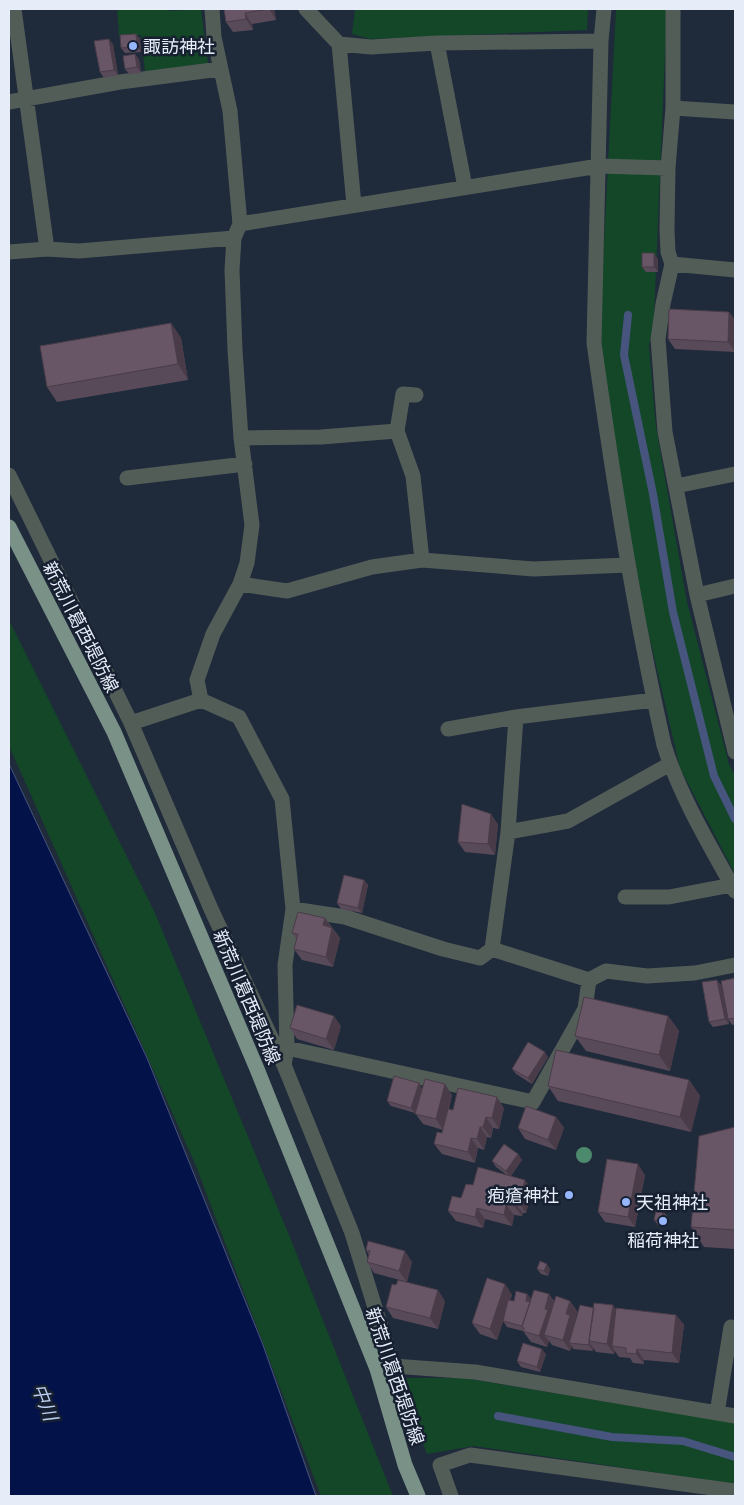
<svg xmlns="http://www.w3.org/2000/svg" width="744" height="1505" viewBox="0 0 744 1505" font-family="'Public Sans','Noto Sans JP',sans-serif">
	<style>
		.green { fill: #134728 }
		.water { fill: #031349; stroke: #47547e }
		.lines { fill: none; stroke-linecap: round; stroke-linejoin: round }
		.stream { stroke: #47547e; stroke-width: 8 }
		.minor { stroke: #535d58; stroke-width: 15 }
		.major { stroke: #7a9187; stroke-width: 15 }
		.tree { fill: #4d896d }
		.wall { fill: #594a59 }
		.shaded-wall { fill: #493c48 }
		.building { fill: #685667; stroke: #493c48 }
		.poi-dot { fill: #96b6fd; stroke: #162030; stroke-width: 2 }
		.labels { text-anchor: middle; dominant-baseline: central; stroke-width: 5; stroke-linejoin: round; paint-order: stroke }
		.poi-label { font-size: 18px; fill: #e6edf9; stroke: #162030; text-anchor: start }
		.street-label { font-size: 18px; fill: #e6edf9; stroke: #162030 }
		.water-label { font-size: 19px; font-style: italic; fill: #bacbee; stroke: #162030 }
	</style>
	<rect width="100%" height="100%" fill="#1f2a3b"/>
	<!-- green -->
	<path class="green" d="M117,9H169V11L201,9L208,63L145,72L141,35L119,36Z
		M355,9H588L587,30L370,39L352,34Z
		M616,9H667L654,317L649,347L656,427L687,602L729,764L735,776V874L680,768L635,575L599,341Z
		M9,620L155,913L289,1235L393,1496H321L196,1166L9,746Z
		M397,1378H463L735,1423V1484L474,1446L427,1454Z"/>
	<!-- water -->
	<path class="water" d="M9,764L147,1058L263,1345L316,1496H9Z"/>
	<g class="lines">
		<!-- stream -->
		<path class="stream" d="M628,315L624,355L653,494L673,612L714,776L735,819
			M498,1416L612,1437L683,1441L735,1457"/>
		<!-- minor -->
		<path class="minor" d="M14,9L47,249
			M306,9L339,44L371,47L437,43L601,41
			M604,9L601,41L594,343C613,478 634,612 664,745C680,796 709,844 735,891
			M673,9V108L668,168L667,230L668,252L672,264L663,304L658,339L665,432L697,595L735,752
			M437,43L465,187
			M339,44L354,205
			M9,102L120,82L220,69
			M673,108L735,112
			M240,224L599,166L668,168
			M9,252L47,249L79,251L234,238
			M672,264L735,270
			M416,395L403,394L397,431L413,476L422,560
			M241,438L321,437L397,431
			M9,475L131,723L211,909L284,1065L352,1233L393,1366
			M127,478L245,464
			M676,486L735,474
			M240,584L287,591L372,567L422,560L534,569L627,565
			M697,595L735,586
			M201,700L197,680L213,634L240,584L247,563L252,525L241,438L235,350L232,270L234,238L240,224L230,111L214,37L212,9
			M516,717L508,832L492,949L589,980L606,971L647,976L695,973L735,965
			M131,723L201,700L239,717L282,799L293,909L285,965L287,1048L284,1065
			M448,729L516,717L654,700
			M508,832L568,821L670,764
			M625,897H669L732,885
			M293,909L345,917L443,949L480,958L492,949
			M287,1048L533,1102L585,1009L589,980
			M384,1368L393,1366L475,1372L735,1416
			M717,1413L731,1327L735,1328
			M451,1496L440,1465L470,1455L735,1491"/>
		<!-- major -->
		<path class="major" d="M9,527L114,732L257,1069L377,1369L405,1465L418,1496"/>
	</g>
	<!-- trees -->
	<circle class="tree" cx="584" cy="1155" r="8"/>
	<!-- wall -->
	<path class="wall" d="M224,9H274L276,20L252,24L253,30L233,32L226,22Z
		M136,34L140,39L141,52L125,53L121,48Z
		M113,44L118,75L104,78L100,72Z
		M139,59L141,73L129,74L125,69Z
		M658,259V272H646L642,267Z
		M729,312L735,320V352L675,349L668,339Z
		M171,323L181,338L188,380L57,402L47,387Z
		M498,824L495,855L465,852L458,842Z
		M364,880L368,885L362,913L341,909L337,903Z
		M325,918L340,938L333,967L302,960L294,949L297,940L292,933Z
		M735,978V1024L732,1025L728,1019Z
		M717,980L721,985L729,1024L713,1027L709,1022Z
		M668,1016L679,1031L670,1071L586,1051L575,1036Z
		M341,1026L334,1050L297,1039L290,1028Z
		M548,1057L532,1084L516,1074L512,1069Z
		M689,1080L700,1096L691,1132L558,1101L548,1086Z
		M419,1083L422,1089L452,1095L449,1109L453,1110L504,1108L499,1129L493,1128L491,1138L487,1137L484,1150L478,1148L475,1163L442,1154L434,1144L442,1133L443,1130L423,1124L415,1113L391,1106L387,1101Z
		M556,1117L564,1128L556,1150L525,1139L518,1128Z
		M735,1127V1249L704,1247L691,1227Z
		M518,1154L522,1160L511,1176L532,1190L526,1213H523L522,1216L514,1215L512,1226L485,1219L483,1228L456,1221L448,1211L461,1198L507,1175L496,1167L492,1161Z
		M645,1175L635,1227L605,1222L598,1212Z
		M663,1211L667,1216L665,1226L658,1225L654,1220Z
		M366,1250L412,1262L407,1282L374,1273L367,1262L369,1255Z
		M537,1269H550L548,1276L541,1274Z
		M505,1284L512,1295L510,1300L514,1301L527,1294L531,1299L549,1294L554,1301H570L577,1311L575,1321V1322L594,1308L613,1305L616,1310L676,1315L684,1325L679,1363L644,1360V1364L633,1363L630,1358L619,1357L615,1351L614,1354L596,1352L593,1348V1351L573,1349L572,1346L570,1351L552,1345L549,1341L547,1347L531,1342L523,1331L507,1327L503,1321L497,1340L480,1334L472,1323Z
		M445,1301L438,1329L393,1318L386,1307Z
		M546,1354L540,1372L521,1367L517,1361Z"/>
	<!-- shaded-wall -->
	<path class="shaded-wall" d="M268,9H274L276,20L269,9Z
		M245,13L252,24L253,30L246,19Z
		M136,34L140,39L141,52L137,47Z
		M109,39L113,44L118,75L114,70Z
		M135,54L139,59L141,73L137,67Z
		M654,253L658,259V272L654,267Z
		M729,312L735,320V352L728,342Z
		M171,323L181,338L188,380L178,364Z
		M491,814L498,824L495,855L488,844Z
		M364,880L368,885L362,913L358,908Z
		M325,918L332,929L323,925Z
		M332,928L340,938L333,967L326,957Z
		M717,980L721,985L729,1024L725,1019Z
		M334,1016L341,1026L334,1050L326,1039Z
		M668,1016L679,1031L670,1071L659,1055Z
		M545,1052L548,1057L532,1084L528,1078Z
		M689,1080L700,1096L691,1132L680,1117Z
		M419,1083L422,1089L415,1113L411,1108Z
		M445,1084L452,1095L443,1130L436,1119Z
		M497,1097L504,1108L499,1129L492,1118Z
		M486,1117L493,1128L491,1138L483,1127Z
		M556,1117L564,1128L556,1150L548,1140Z
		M480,1127L487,1137L484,1150L477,1139Z
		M471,1138L478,1148L475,1163L468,1152Z
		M518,1154L522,1160L510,1177L506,1171Z
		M638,1164L645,1175L635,1227L628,1217Z
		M525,1180L532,1190L526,1213L519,1203Z
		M515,1203L523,1213L522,1216L514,1206Z
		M506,1205L514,1215L512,1226L504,1215Z
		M477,1208L485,1219L483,1228L475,1217Z
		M663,1211L667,1216L665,1226L661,1221Z
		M405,1251L412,1262L407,1282L399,1271Z
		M547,1264L550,1269L548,1276L544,1271Z
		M505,1284L512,1295L497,1340L490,1329Z
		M438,1290L445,1301L438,1329L430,1318Z
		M527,1294L531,1299L529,1306L526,1301Z
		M549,1294L557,1305L544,1335L549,1341L547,1347L539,1336L545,1309Z
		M570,1301L577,1311L575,1321L578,1325L569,1343L572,1346L570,1351L563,1340L566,1314Z
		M613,1305L620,1316L612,1346L615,1351L614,1354L607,1344Z
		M676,1315L684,1325L679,1363L672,1353Z
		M589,1342L593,1348V1351L589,1345Z
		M542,1349L546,1354L540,1372L537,1367Z
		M637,1349L644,1360V1364L636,1354Z"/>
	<!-- building -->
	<path class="building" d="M224,9H269L245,13L246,19L226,22Z
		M136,34L137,47L121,48L120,35Z
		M109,39L114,70L100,72L94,41Z
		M135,54L137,67L125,69L123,56Z
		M642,253H654V267H642Z
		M669,309L729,312L728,342L668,339Z
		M171,323L178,364L47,387L40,346Z
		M462,804L491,814L488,844L458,842Z
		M344,875L364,880L358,908L337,903Z
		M298,912L325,918L323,925L332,928L326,957L294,949L298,934L292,933Z
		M735,978V1018L728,1019L721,981Z
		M717,980L725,1019L709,1022L702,982Z
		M584,997L668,1016L659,1055L575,1036Z
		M297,1005L334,1016L326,1039L290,1028Z
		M528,1042L545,1052L528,1078L512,1069Z
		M556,1050L689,1080L680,1117L548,1086Z
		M394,1076L419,1083L411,1108L387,1101Z
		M425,1079L445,1084L436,1119L415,1114Z
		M458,1088L497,1097L492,1118L486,1117L483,1127H480L477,1139L471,1138L468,1152L434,1144L437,1132L442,1133L448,1109L453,1110Z
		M526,1106L556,1117L548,1140L518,1128Z
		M735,1127V1230L691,1227L699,1136Z
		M504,1144L518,1154L506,1171L492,1161Z
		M607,1159L638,1164L628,1217L598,1212Z
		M478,1167L525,1180L519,1203H515L514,1206L506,1205L504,1215L477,1208L475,1217L448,1211L452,1196L461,1198L466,1184L473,1185Z
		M656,1210L663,1211L661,1221L654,1220Z
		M368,1241L405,1251L399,1271L367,1262L370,1251L366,1250Z
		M540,1261L547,1264L544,1271L537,1269Z
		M487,1278L505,1284L490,1329L472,1323Z
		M398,1280L438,1290L430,1318L386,1307L392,1284L396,1285Z
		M534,1290L549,1294L545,1309L548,1310L539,1336L523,1331L524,1328L522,1327Z
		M516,1291L527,1294L526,1301L530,1302L522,1326L503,1321L508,1300L514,1301Z
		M556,1296L570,1301L566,1314L570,1315L563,1340L544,1335Z
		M594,1303L613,1305L607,1344L589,1341Z
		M580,1305L594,1308L589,1341V1345L569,1343Z
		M616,1308L676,1315L672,1353L637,1349L636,1354L626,1353V1348L612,1346Z
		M523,1343L542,1349L537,1367L517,1361Z"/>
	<!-- markers -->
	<g class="poi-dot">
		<circle cx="133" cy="46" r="5"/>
		<circle cx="569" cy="1195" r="5"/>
		<circle cx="626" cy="1202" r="5"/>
		<circle cx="663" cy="1221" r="5"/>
	</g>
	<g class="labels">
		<!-- poi labels -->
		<g class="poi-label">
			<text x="143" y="46">諏訪神社</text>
			<text x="559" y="1195" text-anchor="end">疱瘡神社</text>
			<text x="636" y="1202">天祖神社</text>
			<text x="663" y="1240" text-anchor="middle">稲荷神社</text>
		</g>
		<!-- street labels -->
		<g class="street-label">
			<text transform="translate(81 627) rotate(63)">新荒川葛西堤防線</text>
			<text transform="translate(247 997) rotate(67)">新荒川葛西堤防線</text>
			<text transform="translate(395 1376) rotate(71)">新荒川葛西堤防線</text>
		</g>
		<!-- water labels -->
		<g class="water-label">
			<text transform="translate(45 1402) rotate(69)">中川</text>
		</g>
	</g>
	<!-- border -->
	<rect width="744" height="1505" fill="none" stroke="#e6edf9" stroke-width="20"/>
</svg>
